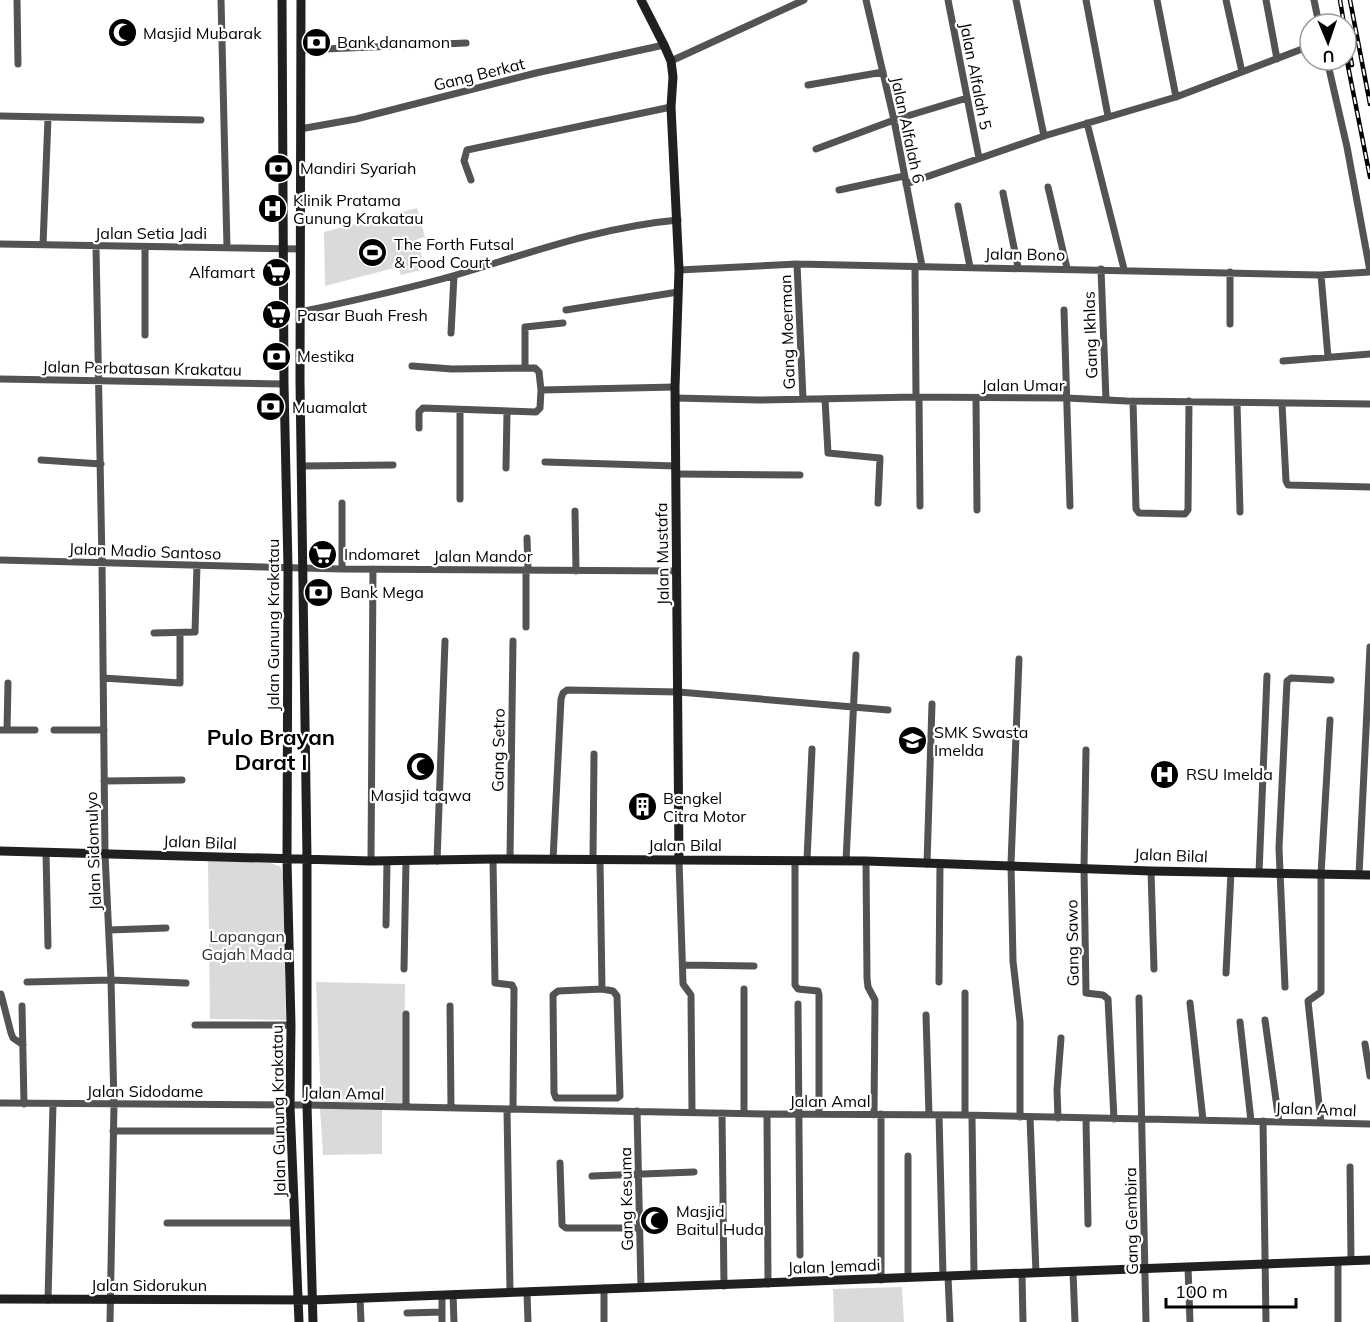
<svg xmlns="http://www.w3.org/2000/svg" width="1370" height="1322" viewBox="0 0 1370 1322" font-family="Mulish,sans-serif">
	<style>
		.green { fill: #dadada }
		.lines { fill: none; stroke-linecap: round; stroke-linejoin: round }
		.street { stroke: #535353; stroke-width: 7 }
		.secondary { stroke: #202020; stroke-width: 9 }
		.rail-casing { stroke: #000; stroke-width: 4.5 }
		.rail { stroke: #fff; stroke-width: 2; stroke-dasharray: 7; stroke-linecap: butt }
		.labels { text-anchor: middle; dominant-baseline: central; stroke-width: 4.5; stroke-linejoin: round; paint-order: stroke }
		.poi-label { font-size: 16px; fill: #000; stroke: #fff; text-anchor: start }
		.street-label { font-size: 16px; fill: #000; stroke: #fff }
		.park-label { font-size: 16px; fill: #313131; stroke: #fff }
		.district-label { font-size: 22px; font-weight: bold; fill: #000; stroke: #fff }
	</style>
	<rect width="100%" height="100%" fill="#fff"/>
	<!-- green -->
	<path class="green" d="M417,208L425,237L417,239L425,269L401,275L398,267L325,286L324,232Z
		M208,861L271,863L281,867L283,875L286,1020L210,1019Z
		M316,982L405,984L404,1103L321,1101Z
		M320,1108L382,1110V1154L323,1155Z
		M902,1287L904,1322H834L833,1289Z"/>
	<g class="lines">
		<!-- street -->
		<path class="street" d="M17,0L18,64
			M221,0L227,247
			M866,0L894,120L922,266
			M948,0L979,158
			M1016,0L1044,136
			M1086,0L1108,116
			M1157,0L1176,97
			M1226,0L1242,72
			M1266,0L1277,59
			M1314,0L1319,24
			M301,50L466,43
			M1327,60L1347,147L1370,271
			M671,61L804,0
			M808,85L883,72
			M0,116L201,120
			M1087,123L1124,269
			M300,129L356,119L536,73L664,45
			M816,149L894,120L967,98
			M471,180L464,161L467,150L671,107
			M906,184L1044,136L1176,97L1310,46
			M1048,187L1067,268
			M839,190L904,176
			M1003,193L1018,267
			M958,206L970,267
			M0,244L301,249
			M43,245L48,118
			M96,247L102,563L105,854L111,980L114,1104L110,1322
			M797,264L803,399
			M915,267L916,397
			M1101,269L1106,400
			M679,270L797,264L1320,275L1370,272
			M1321,275L1328,357
			M566,310L678,292
			M1064,310L1070,506
			M300,312C352,301 404,290 456,275C530,253 600,227 678,220
			M1230,324V272
			M451,333L454,276
			M145,335V247
			M1283,361L1370,354
			M412,366L452,369L535,368L539,372L541,390L675,387
			M525,367V327L563,323
			M0,379L284,384
			M675,398L759,400L916,397L1067,398L1127,401L1370,404
			M919,398L920,506
			M976,398L977,510
			M825,399L828,453L880,458L878,503
			M1133,401L1136,509L1139,513L1185,514L1188,510L1189,401
			M1237,403L1240,512
			M1282,404L1286,481L1288,485L1370,487
			M460,410V499
			M419,428V412L423,408L536,412L540,408L541,390
			M41,460L101,464
			M545,462L676,466
			M302,466L393,465
			M506,468L507,412
			M676,474L800,475
			M575,511L576,571
			M527,538L528,570
			M0,560L342,569L677,571
			M342,569V503
			M526,570V627
			M154,633L195,632L197,565
			M1019,659L1011,864L1013,961L1020,1022V1117
			M103,678L180,683V633
			M0,730H35
			M7,730L8,683
			M54,730H104
			M1086,750L1084,868L1086,993L1103,995L1108,999L1114,1119
			M104,781L182,780
			M46,852L48,946
			M493,859L495,983L512,985L514,989L513,1109
			M510,859L513,641
			M553,860L561,699L563,693L567,690L679,692L888,710
			M593,860L594,754
			M600,860L602,989
			M679,860L683,984L691,995L692,1111
			M807,860L812,749
			M371,861L373,569
			M437,861L445,641
			M795,861V985L798,989L818,991L819,995V1114
			M846,861L856,655
			M866,861L867,978L868,987L875,1000L874,1115
			M927,864L932,704
			M1151,871L1154,969
			M1259,873L1267,676
			M1359,875L1370,647
			M386,925L387,861
			M109,930L166,928
			M684,965L754,966
			M404,969L406,861
			M1226,973L1231,872
			M27,982L111,980L186,983
			M939,982L940,864
			M1285,987L1279,848L1287,681L1291,678L1331,680
			M602,989L613,991L617,996L620,1096L617,1098H556L554,1093L553,995L558,991Z
			M744,989V1113
			M965,993V1115
			M1,994L11,1033L13,1038L23,1045
			M1139,998L1146,1322
			M1190,1003L1203,1120
			M798,1004L800,1255
			M22,1006L24,1104
			M450,1006L451,1108
			M926,1015L929,1115
			M1265,1020L1279,1122
			M1240,1022L1251,1121
			M195,1025H291
			M1365,1044L1370,1076
			M0,1103L307,1105L767,1114L965,1115L1370,1124
			M406,1107V1014
			M507,1109L510,1292
			M637,1111L641,1288
			M722,1113L724,1286
			M767,1114L768,1284
			M881,1114V1280
			M939,1115L943,1276
			M972,1116L974,1275
			M1030,1117L1036,1273
			M1058,1118L1057,1090L1061,1038
			M1086,1119L1088,1224
			M1263,1121L1266,1322
			M1321,1123L1308,1001L1321,992V874L1330,720
			M113,1131H291
			M560,1163L562,1225L566,1228H640
			M1350,1167L1351,1261
			M592,1176L694,1172
			M167,1223H294
			M1338,1261V1322
			M1188,1267L1190,1322
			M1073,1272L1075,1322
			M1022,1274L1023,1322
			M948,1276L950,1322
			M908,1278V1156
			M604,1288V1322
			M527,1292L528,1322
			M453,1294L454,1322
			M360,1298L361,1322
			M48,1300L53,1104
			M407,1313L442,1312
			M442,1322V1295"/>
		<!-- secondary -->
		<path class="secondary" d="M282,0L284,384L288,568L287,860L291,1025L290,1106L299,1322
			M301,0L300,382L307,859V1105L313,1322
			M641,0L664,45L671,61L673,77L671,107L679,270L675,387L679,860
			M0,851L371,861L493,859L866,861L1151,871L1370,875
			M0,1299L313,1300L1370,1260"/>
		<defs>
			<path id="rail" d="M1340,0L1344,24
				M1350,0L1370,104
				M1346,33L1352,65
				M1346,56L1370,177"/>
		</defs>
		<!-- rail casing -->
		<use href="#rail" class="rail-casing"/>
		<!-- rail -->
		<use href="#rail" class="rail"/>
	</g>
	<!-- icons -->
	<defs>
		<symbol id="mosque-disc" viewBox="-11 -11 22 22"><circle r="9.5" fill="#000" stroke="#fff"/><path d="M3.5-4.9A6 6 0 1 0 3.5 4.9A5 5 0 1 1 3.5-4.9Z" fill="#fff"/></symbol>
		<symbol id="bank-disc" viewBox="-11 -11 22 22"><circle r="9.5" fill="#000" stroke="#fff"/><path d="M-6-4H6V4H-6ZM0-2.3a2.3 2.3 0 1 0 0 4.6a2.3 2.3 0 1 0 0-4.6Z" fill="#fff"/></symbol>
		<symbol id="hospital-disc" viewBox="-11 -11 22 22"><circle r="9.5" fill="#000" stroke="#fff"/><path d="M-5-5h3v3.5h4V-5h3V5h-3V1.5h-4V5h-3Z" fill="#fff"/></symbol>
		<symbol id="stadium-disc" viewBox="-11 -11 22 22"><circle r="9.5" fill="#000" stroke="#fff"/><path d="M0-5a6.5 5 0 1 0 0 10a6.5 5 0 1 0 0-10ZM-3.5-1.8h7v3.6h-7Z" fill="#fff"/></symbol>
		<symbol id="supermarket-disc" viewBox="-11 -11 22 22"><circle r="9.5" fill="#000" stroke="#fff"/><path d="M-6-5.5h2.5l.6 2H6L4.5 2H-2.5L-4.4-4H-6ZM-1.5 3.2a1.3 1.3 0 1 0 .1 0ZM3 3.2a1.3 1.3 0 1 0 .1 0Z" fill="#fff"/></symbol>
		<symbol id="school-disc" viewBox="-11 -11 22 22"><circle r="9.5" fill="#000" stroke="#fff"/><path d="M0-5L7-2L0 1L-7-2ZM-4 1L0 2.5L4 1V4Q0 6-4 4Z" fill="#fff"/></symbol>
		<symbol id="building-disc" viewBox="-11 -11 22 22"><circle r="9.5" fill="#000" stroke="#fff"/><path d="M-4-6H4V6H1V3H-1V6H-4ZM-2.5-4.3h1.7v1.8h-1.7ZM.8-4.3h1.7v1.8H.8ZM-2.5-1h1.7V.8h-1.7ZM.8-1h1.7V.8H.8Z" fill="#fff"/></symbol>
	</defs>
	<g fill-rule="evenodd">
		<use href="#mosque-disc" x="106" y="16" width="33" height="33"/>
		<use href="#bank-disc" x="300" y="26" width="33" height="33"/>
		<use href="#bank-disc" x="262" y="152" width="33" height="33"/>
		<use href="#hospital-disc" x="256" y="192" width="33" height="33"/>
		<use href="#stadium-disc" x="356" y="236" width="33" height="33"/>
		<use href="#supermarket-disc" x="260" y="256" width="33" height="33"/>
		<use href="#supermarket-disc" x="260" y="298" width="33" height="33"/>
		<use href="#bank-disc" x="260" y="340" width="33" height="33"/>
		<use href="#bank-disc" x="254" y="390" width="33" height="33"/>
		<use href="#supermarket-disc" x="306" y="538" width="33" height="33"/>
		<use href="#bank-disc" x="302" y="576" width="33" height="33"/>
		<use href="#school-disc" x="896" y="724" width="33" height="33"/>
		<use href="#mosque-disc" x="404" y="750" width="33" height="33"/>
		<use href="#hospital-disc" x="1148" y="758" width="33" height="33"/>
		<use href="#building-disc" x="626" y="790" width="33" height="33"/>
		<use href="#mosque-disc" x="638" y="1204" width="33" height="33"/>
	</g>
	<g class="labels">
		<!-- poi labels -->
		<g class="poi-label">
			<text x="143" y="33">Masjid Mubarak</text>
			<text x="337" y="42">Bank danamon</text>
			<text x="300" y="168">Mandiri Syariah</text>
			<text x="293" y="200">Klinik Pratama<tspan x="293" dy="18">Gunung Krakatau</tspan></text>
			<text x="394" y="244">The Forth Futsal<tspan x="394" dy="18">&amp; Food Court</tspan></text>
			<text x="255" y="272" text-anchor="end">Alfamart</text>
			<text x="297" y="315">Pasar Buah Fresh</text>
			<text x="297" y="356">Mestika</text>
			<text x="292" y="407">Muamalat</text>
			<text x="344" y="554">Indomaret</text>
			<text x="340" y="592">Bank Mega</text>
			<text x="934" y="732">SMK Swasta<tspan x="934" dy="18">Imelda</tspan></text>
			<text x="1186" y="774">RSU Imelda</text>
			<text x="421" y="795" text-anchor="middle">Masjid taqwa</text>
			<text x="663" y="798">Bengkel<tspan x="663" dy="18">Citra Motor</tspan></text>
			<text x="676" y="1211">Masjid<tspan x="676" dy="18">Baitul Huda</tspan></text>
		</g>
		<!-- street labels -->
		<g class="street-label">
			<text transform="translate(479 74) rotate(-14)">Gang Berkat</text>
			<text transform="translate(976 76) rotate(79)">Jalan Alfalah 5</text>
			<text transform="translate(908 130) rotate(78)">Jalan Alfalah 6</text>
			<text x="151" y="233">Jalan Setia Jadi</text>
			<text transform="translate(1025 254) rotate(1)">Jalan Bono</text>
			<text transform="translate(787 332) rotate(-92)">Gang Moerman</text>
			<text transform="translate(1090 335) rotate(-92)">Gang Ikhlas</text>
			<text transform="translate(142 368) rotate(1)">Jalan Perbatasan Krakatau</text>
			<text x="1023" y="385">Jalan Umar</text>
			<text transform="translate(145 551) rotate(2)">Jalan Madio Santoso</text>
			<text transform="translate(662 554) rotate(-91)">Jalan Mustafa</text>
			<text x="483" y="556">Jalan Mandor</text>
			<text transform="translate(273 625) rotate(-90)">Jalan Gunung Krakatau</text>
			<text transform="translate(498 750) rotate(-89)">Gang Setro</text>
			<text transform="translate(200 842) rotate(2)">Jalan Bilal</text>
			<text x="685" y="845">Jalan Bilal</text>
			<text transform="translate(93 851) rotate(-92)">Jalan Sidomulyo</text>
			<text transform="translate(1171 855) rotate(2)">Jalan Bilal</text>
			<text transform="translate(1072 943) rotate(-91)">Gang Sawo</text>
			<text x="145" y="1091">Jalan Sidodame</text>
			<text transform="translate(344 1093) rotate(1)">Jalan Amal</text>
			<text x="830" y="1101">Jalan Amal</text>
			<text transform="translate(1316 1109) rotate(2)">Jalan Amal</text>
			<text transform="translate(278 1111) rotate(-91)">Jalan Gunung Krakatau</text>
			<text transform="translate(626 1199) rotate(-91)">Gang Kesuma</text>
			<text transform="translate(1131 1221) rotate(-91)">Gang Gembira</text>
			<text transform="translate(834 1266) rotate(-2)">Jalan Jemadi</text>
			<text x="149" y="1285">Jalan Sidorukun</text>
		</g>
		<!-- park labels -->
		<g class="park-label">
			<text x="247" y="936">Lapangan<tspan x="247" dy="18">Gajah Mada</tspan></text>
		</g>
		<!-- district labels -->
		<g class="district-label">
			<text x="271" y="737">Pulo Brayan<tspan x="271" dy="25">Darat I</tspan></text>
		</g>
	</g>
	<!-- north arrow -->
	<g transform="translate(1328 42) rotate(178)"><circle r="28" fill="#ffffff" stroke="#999999" stroke-width="1.5"/>
	<path d="M0-4.5L10 22L0 15L-10 22Z" fill="#000000"/>
	<text y="-9" font-size="16" font-weight="bold" text-anchor="middle" fill="#000000">U</text>
	</g>
	<!-- scale -->
	<path d="M1166 1298v9h130v-9" fill="none" stroke="#000000" stroke-width="3"/>
	<text x="1175" y="1298" font-size="18" fill="#000000" stroke="#ffffff" stroke-width="4.5" paint-order="stroke">100 m</text>
</svg>
